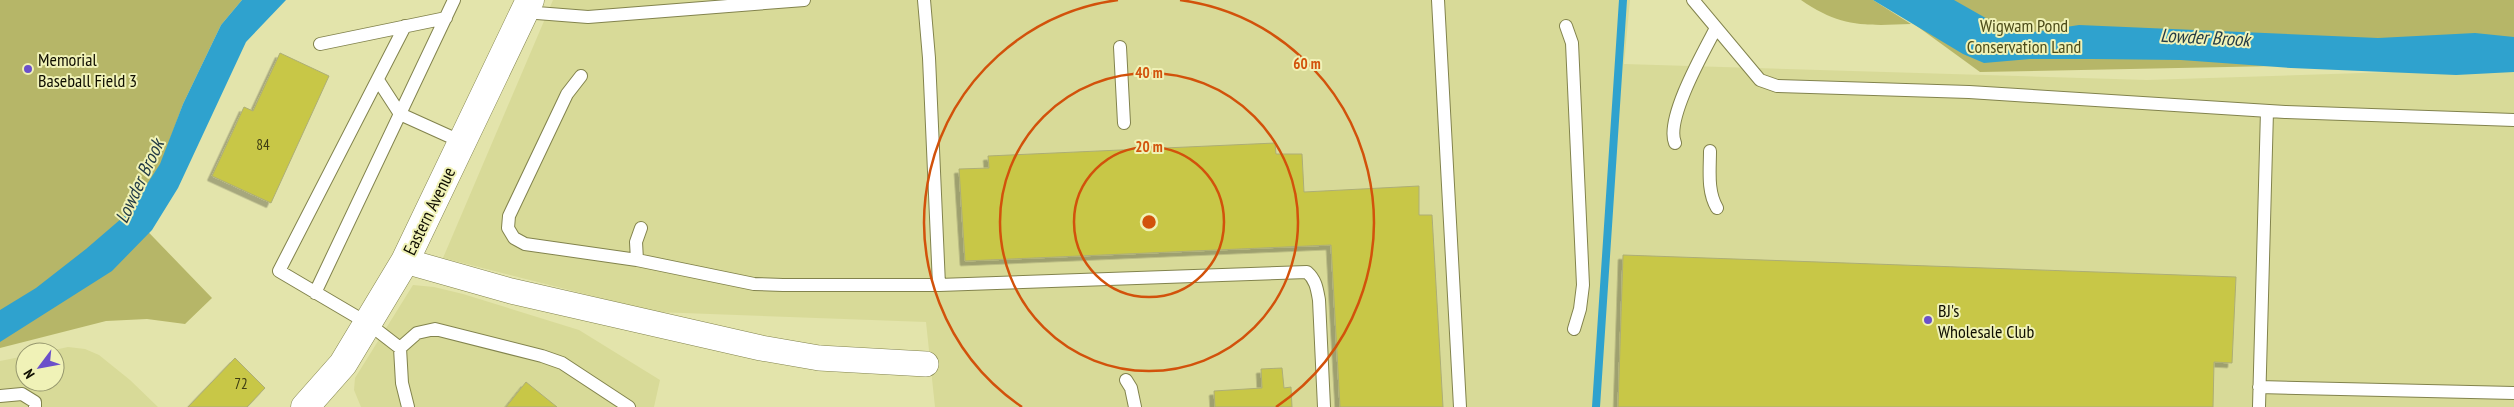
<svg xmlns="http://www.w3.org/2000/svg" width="2514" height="407" viewBox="0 0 2514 407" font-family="'PT Sans Narrow',sans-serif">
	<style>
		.built { fill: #d8da98 }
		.green { fill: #b6b668 }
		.water { fill: #2fa2ce }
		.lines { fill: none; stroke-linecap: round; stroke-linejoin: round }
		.stream { stroke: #2fa2ce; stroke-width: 8 }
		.building { fill: #c8c747; stroke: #adae76; filter: url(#shadow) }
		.service-casing { stroke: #82834d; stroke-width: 14 }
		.minor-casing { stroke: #82834d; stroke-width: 26 }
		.secondary-casing { stroke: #82834d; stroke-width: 29 }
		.service { stroke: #fff; stroke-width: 12 }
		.minor { stroke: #fff; stroke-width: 25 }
		.secondary { stroke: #fff; stroke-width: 28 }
		.ring { fill: none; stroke: #d2520b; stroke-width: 2.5 }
		.poi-dot { fill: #6b50ca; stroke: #f0f2b7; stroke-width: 2 }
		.labels { text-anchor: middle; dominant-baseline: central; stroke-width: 4; stroke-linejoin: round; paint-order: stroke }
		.number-label { font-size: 15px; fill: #3d3c12 }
		.park-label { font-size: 18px; fill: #4c4c19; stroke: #f0f2b7 }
		.poi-label { font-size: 18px; fill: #0f0e00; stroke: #f0f2b7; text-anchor: start }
		.street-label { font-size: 18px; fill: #0f0e00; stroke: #f0f2b7 }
		.water-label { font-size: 19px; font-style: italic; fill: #233b46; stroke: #f0f2b7 }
		.centre { fill: #d2520b; stroke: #f0f2b7; stroke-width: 2.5 }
		.ring-label { font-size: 15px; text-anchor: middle; font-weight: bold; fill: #d2520b; stroke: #f0f2b7; stroke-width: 4; stroke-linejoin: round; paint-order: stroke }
	</style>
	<defs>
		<filter id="shadow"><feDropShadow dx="-4.5" dy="4.5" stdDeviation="0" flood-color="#0004"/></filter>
	</defs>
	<rect width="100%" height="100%" fill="#e3e4ab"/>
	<!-- built -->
	<path class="built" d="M553,0H1630L1624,64L2147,80L2514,68V407H935L926,322L656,312L443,258Z
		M413,285L434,287L463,294L579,330L660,380L654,407H361L354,390L355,378Z
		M68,347L85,349L99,355L130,380L158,407H0V361L25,356V382H55V352H45Z"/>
	<!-- green -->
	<path class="green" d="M0,0H242L221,25L183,104L161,164L129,212L212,298L185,324L147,319L106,321L0,348Z
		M1801,0H1873L1911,24C1864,26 1840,27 1801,0Z
		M1881,0H2514V61L1980,72Z"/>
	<!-- water -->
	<path class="water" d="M242,0H286L246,42L178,188L152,230L112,271L0,342V310L36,288L86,249L129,212L160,164L183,104L221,25Z
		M1873,0H1954L1998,25L2020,34L2079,25L2378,38L2475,33L2514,37V72L2456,75L2291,68L2181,60L2092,59H2030L1984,63L1963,54Z"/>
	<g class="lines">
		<!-- stream -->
		<path class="stream" d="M1596,407L1623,0"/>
	</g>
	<!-- building -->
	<path class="building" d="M280,53L329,76L271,203L212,176L244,107L253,111Z
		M1275,143L1276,154H1302L1304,192L1419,186V215H1432L1443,407H1340L1331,245L965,261L959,169L989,168L988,156Z
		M1623,255L2236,277L2232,363L2214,362L2213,407H1618Z
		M235,358L265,388L247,407H188Z
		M1282,368L1284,388L1291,387L1292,407H1215L1214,391L1262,388L1261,369Z
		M526,382L557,407H506Z"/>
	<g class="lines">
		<defs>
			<path id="service" d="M924,0L929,58L939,285
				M1438,0L1460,407
				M1693,0L1760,80L1777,86L1969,92L2285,112L2514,120
				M524,12L588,17L804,0
				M405,26L279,271L369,324L400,348L402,383L408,407
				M1566,26L1572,43L1583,285L1580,309L1574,329
				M320,44L446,18
				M1120,47L1124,123
				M581,76L567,94L509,216L508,228L514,238L525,244L637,260L754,284L783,285H939L1307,272C1316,280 1317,289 1319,300L1324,407
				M378,80L400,114L462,142
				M1675,143C1665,119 1704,51 1716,28
				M1710,151C1710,170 1707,191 1717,208
				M637,260L636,242L641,228
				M315,293L454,0
				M400,348L417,333L435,329L542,356L562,363L629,407
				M1126,380L1131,388L1135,407
				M2259,387L2514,393
				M0,396L22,394L35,402V407
				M2259,407L2267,111"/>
			<path id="minor" d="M405,261L511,291L761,348L819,358L926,364"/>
			<path id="secondary" d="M305,407L343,364L405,261L530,0"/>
		</defs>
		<!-- service casing -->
		<use href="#service" class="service-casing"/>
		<!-- minor casing -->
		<use href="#minor" class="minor-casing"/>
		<!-- secondary casing -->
		<use href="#secondary" class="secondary-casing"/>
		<!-- service -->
		<use href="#service" class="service"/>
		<!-- minor -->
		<use href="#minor" class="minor"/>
		<!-- secondary -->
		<use href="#secondary" class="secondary"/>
	</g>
	<!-- distance rings -->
	<g class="ring">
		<circle cx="1149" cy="222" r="75"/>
		<circle cx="1149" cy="222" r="149"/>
		<path d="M1022 407A224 224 0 0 1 1118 0M1180 0A224 224 0 0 1 1276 407"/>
	</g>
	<!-- markers -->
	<g class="poi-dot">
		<circle cx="28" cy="69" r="5"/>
		<circle cx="1928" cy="320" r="5"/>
	</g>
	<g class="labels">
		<!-- number labels -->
		<g class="number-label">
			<text x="263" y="144">84</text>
			<text x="241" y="383">72</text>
		</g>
		<!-- park labels -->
		<g class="park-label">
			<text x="2024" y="25">Wigwam Pond<tspan x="2024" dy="21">Conservation Land</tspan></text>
		</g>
		<!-- poi labels -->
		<g class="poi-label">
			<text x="38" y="59">Memorial<tspan x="38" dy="21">Baseball Field 3</tspan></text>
			<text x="1938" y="310">BJ's<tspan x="1938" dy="21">Wholesale Club</tspan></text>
		</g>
		<!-- street labels -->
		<g class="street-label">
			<text transform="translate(429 211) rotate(-64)">Eastern Avenue</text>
		</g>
		<!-- water labels -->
		<g class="water-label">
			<text transform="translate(2205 37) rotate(3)">Lowder Brook</text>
			<text transform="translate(139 181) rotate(-65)">Lowder Brook</text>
		</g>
	</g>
	<circle cx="1149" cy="222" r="8" class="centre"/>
	<g class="ring-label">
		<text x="1307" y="69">60 m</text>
		<text x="1149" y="78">40 m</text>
		<text x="1149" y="152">20 m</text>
	</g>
	<!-- north arrow -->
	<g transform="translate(40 367) rotate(238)"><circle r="24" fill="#f0f2b7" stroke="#96976e"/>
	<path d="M0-4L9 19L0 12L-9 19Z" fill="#6b50ca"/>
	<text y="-8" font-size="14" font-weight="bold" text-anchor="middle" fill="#0f0e00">N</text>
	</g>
</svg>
